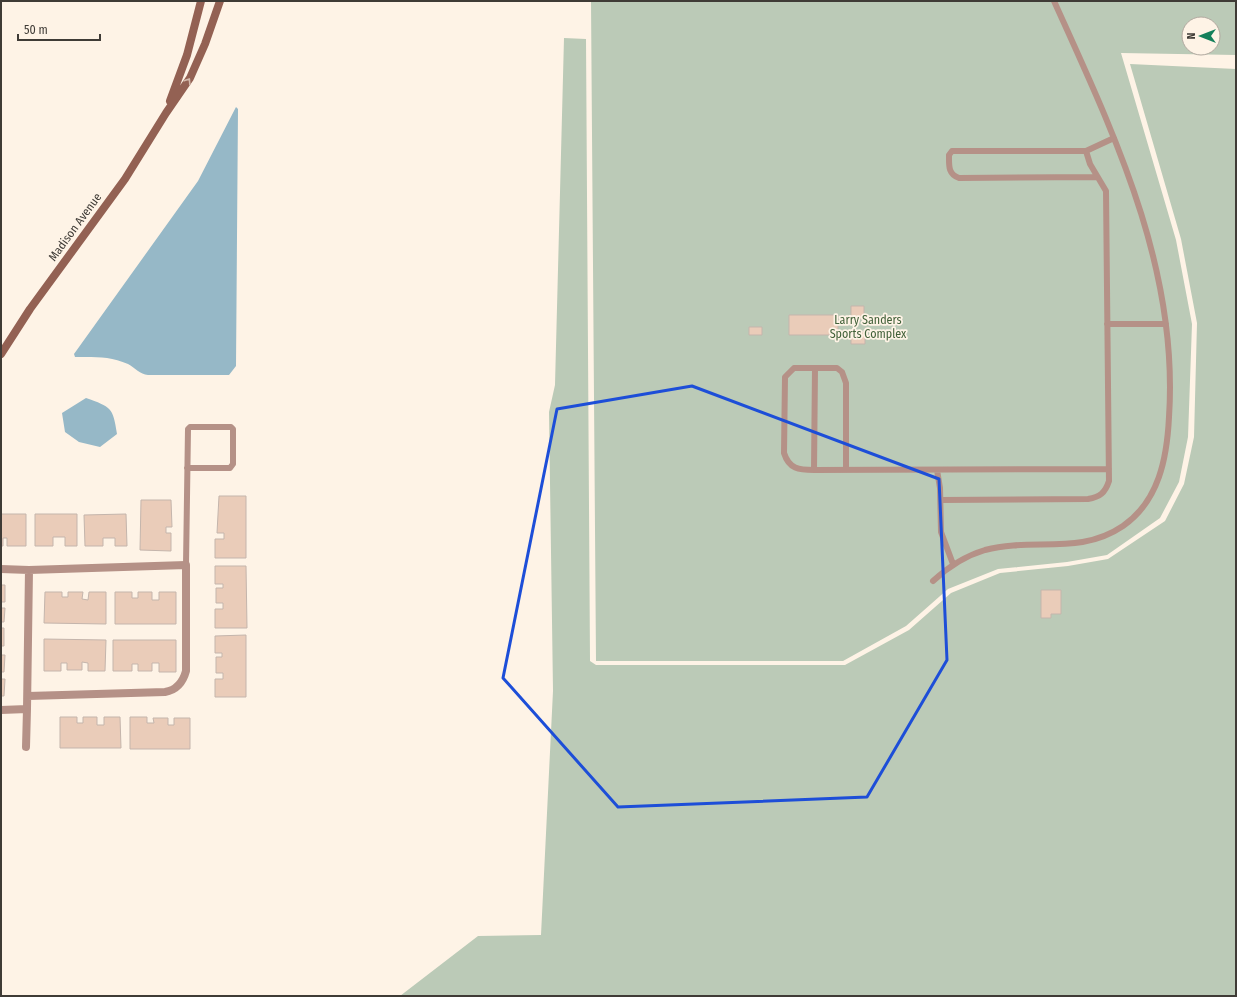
<svg xmlns="http://www.w3.org/2000/svg" width="1237" height="997" viewBox="0 0 1237 997" font-family="'Fira Sans Condensed',sans-serif">
	<style>
		.green { fill: #bbcab7; fill-rule: evenodd }
		.water { fill: #96b8c7 }
		.building { fill: #eaccb9; stroke: #c4b5ac }
		.lines { fill: none; stroke-linecap: round; stroke-linejoin: round }
		.service { stroke: #b59187; stroke-width: 6 }
		.minor { stroke: #b59187; stroke-width: 8 }
		.secondary { stroke: #936153; stroke-width: 8 }
		.oneway { stroke: #d3b9ab }
		.marked { fill: none; stroke: #1d4ed8; stroke-width: 3; stroke-linejoin: round }
		.labels { text-anchor: middle; dominant-baseline: central; stroke-width: 3.5; stroke-linejoin: round; paint-order: stroke }
		.street-label { font-size: 12px; fill: #3f3b36; stroke: #fef3e6 }
		.park-label { font-size: 12px; fill: #426139; stroke: #fef3e6 }
	</style>
	<rect width="100%" height="100%" fill="#fef3e6"/>
	<!-- green -->
	<path class="green" d="M591,1H1236V55L1121,53L1176,240L1192,324L1188,437L1179,482L1160,518L1107,555L1067,562L998,569L948,589L906,626L843,661H596ZM1189,24H1213V48H1189Z
		M564,38L586,39L590,661L596,665H845L909,630L951,593L1000,573L1068,566L1108,559L1165,521L1184,484L1194,437L1197,323L1181,239L1130,64L1236,69V996H400L478,936L541,935L553,691L549,412L555,385Z"/>
	<!-- water -->
	<path class="water" d="M236,107L238,109L236,366L229,375H148C140,374 135,368 128,364C110,356 94,357 75,357L74,354L198,181Z
		M86,398C111,407 113,407 117,434L100,447L79,442L65,432L62,413Z"/>
	<!-- building -->
	<path class="building" d="M851,306H864V319H851Z
		M789,315H838V335H789Z
		M749,327H762V335H749Z
		M851,332H865V344H851Z
		M219,496H246V558H215V539H224V533H217Z
		M141,500H171L172,527H166V533H171V551L140,550Z
		M1,514H26V546H7V538H3V546H1Z
		M35,514H77V546H65V537H53V546H35Z
		M126,514L127,546H115V538H103V546H85L84,515Z
		M215,566H246L247,628H215V609H223V603H216V588H223V584H215Z
		M1,585H5V602H1Z
		M1041,590H1061V614H1051V618H1041Z
		M45,592H62V597H68V592H83L82,599L88,600L89,592H106V624L44,623Z
		M115,592H132V598H138V592H152V600H159V592H176V624H115Z
		M1,608H5L4,622H1Z
		M1,628H4V646H1Z
		M246,635V697H215V679H223V673H216V657H222V653H215V636Z
		M44,639L106,640L105,671H88V663L82,662V670H67V663H61V671H44Z
		M113,640H176V672H159V663H152V671H138V664H132V671H113Z
		M1,655H5L4,672H1Z
		M1,679H5L4,696H1Z
		M60,717H77V723H83V717H97V725H104V717H120L121,748H60Z
		M130,717H147V723H154L153,718H168V725H174V718H190V749H130Z"/>
	<g class="lines">
		<!-- service -->
		<path class="service" d="M1096,177L959,178C948,174 949,166 949,155L952,151H1086L1114,138
			M1107,324H1166
			M814,470L815,368
			M846,470V383L842,372L837,368H794L785,377L784,453C789,469 799,470 814,470L1109,469
			M937,470L940,488L941,532L953,564
			M941,500L1088,499C1100,497 1105,493 1109,481L1106,191L1090,164L1086,151
			M186,565L188,429L190,427H231L233,429V464L230,468H187
			M933,581C948,567 965,556 985,550C1033,537 1079,556 1123,526C1159,501 1167,458 1169,417C1179,268 1114,134 1054,1"/>
		<!-- minor -->
		<path class="minor" d="M1,569L29,570
			M1,710L27,709L29,570L186,565V671C183,682 177,690 165,692L28,696
			M26,747L27,709"/>
		<!-- secondary -->
		<path class="secondary" d="M170,101L187,55L201,1
			M1,354L30,309L125,179L166,113L190,78L205,44L220,1"/>
	</g>
	<!-- one-way arrows -->
	<defs><path id="oneway-chevron" d="M-2-3.5L2.5 0L-2 3.5" fill="none" stroke-width="1.6" stroke-linecap="round" stroke-linejoin="round"/></defs>
	<use class="oneway" href="#oneway-chevron" transform="translate(188 81) rotate(-57)"/>
	<!-- marked area -->
	<path class="marked" d="M692,386L939,479L947,660L867,797L618,807L503,678L557,409Z"/>
	<g class="labels">
		<!-- street labels -->
		<g class="street-label">
			<text transform="translate(75 227) rotate(-54)">Madison Avenue</text>
		</g>
		<!-- park labels -->
		<g class="park-label">
			<text x="868" y="320">Larry Sanders<tspan x="868" dy="14">Sports Complex</tspan></text>
		</g>
	</g>
	<!-- border -->
	<rect width="1237" height="997" fill="none" stroke="#3f3b36" stroke-width="4"/>
	<!-- north arrow -->
	<g transform="translate(1201 36) rotate(270)"><circle r="19" fill="#fef3e6" stroke="#b2a9a0"/>
	<path d="M0-3L7 15L0 10L-7 15Z" fill="#15805b"/>
	<text y="-6" font-size="11" font-weight="bold" text-anchor="middle" fill="#3f3b36">N</text>
	</g>
	<!-- scale -->
	<path d="M18 34v6h82v-6" fill="none" stroke="#3f3b36" stroke-width="2"/>
	<text x="24" y="34" font-size="12" fill="#3f3b36" stroke="#fef3e6" stroke-width="3" paint-order="stroke">50 m</text>
</svg>
